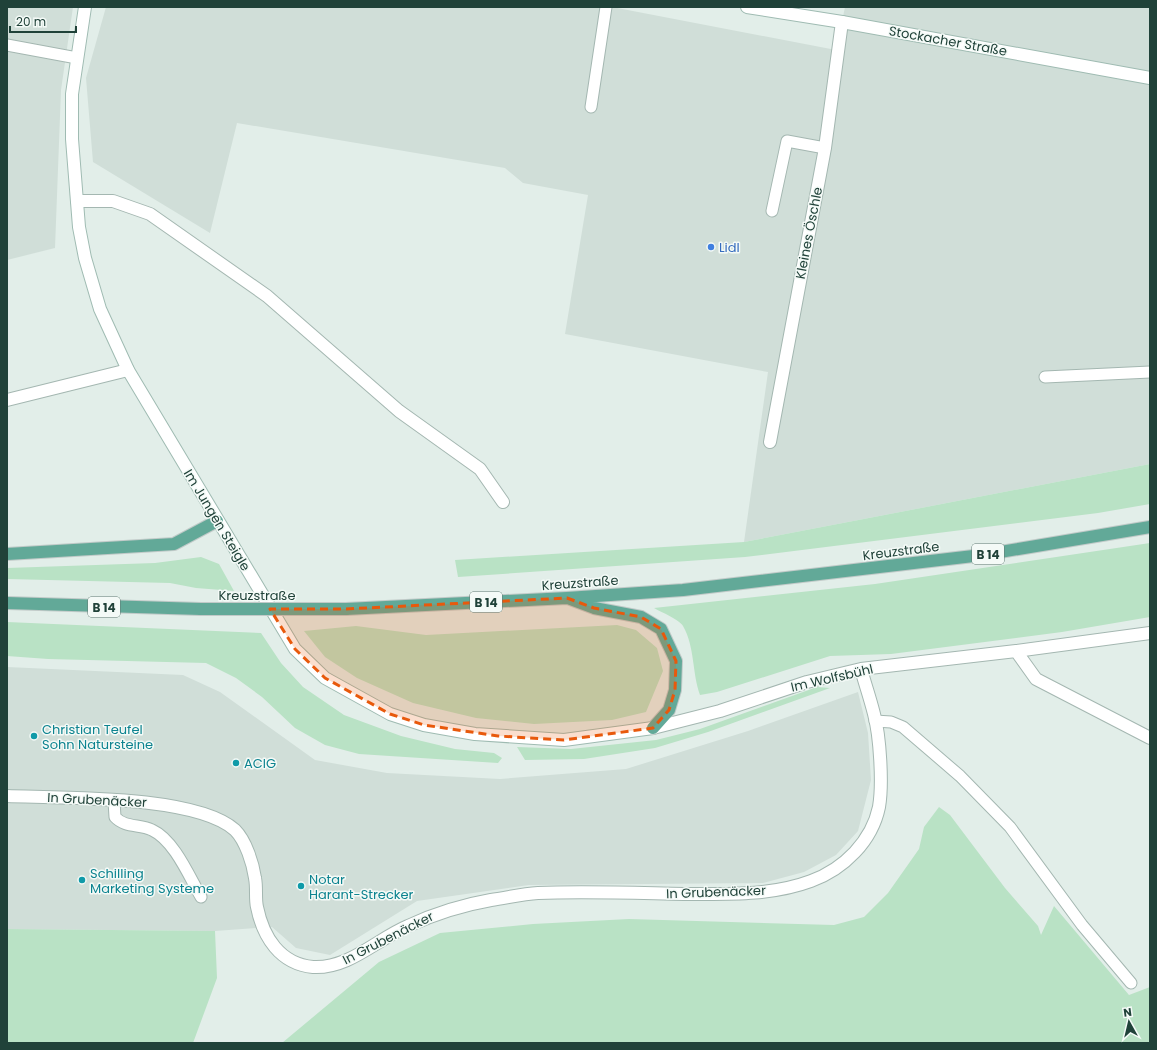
<svg xmlns="http://www.w3.org/2000/svg" width="1157" height="1050" viewBox="0 0 1157 1050" font-family="Poppins,sans-serif">
	<style>
		.built { fill: #d0ded8 }
		.green { fill: #b9e2c5 }
		.lines { fill: none; stroke-linecap: round; stroke-linejoin: round }
		.lane-casing { stroke: #a4b7b1; stroke-width: 13 }
		.street-casing { stroke: #a4b7b1; stroke-width: 14 }
		.secondary-casing { stroke: #9fbbb2; stroke-width: 14 }
		.primary-casing { stroke: #c1cac8; stroke-width: 14 }
		.lane { stroke: #fff; stroke-width: 11 }
		.street { stroke: #fff; stroke-width: 12 }
		.secondary { stroke: #fff; stroke-width: 12 }
		.primary { stroke: #62a998; stroke-width: 12 }
		.primary-bridge-casing { stroke: #c1cac8; stroke-width: 14; stroke-linecap: butt }
		.primary-bridge { stroke: #62a998; stroke-width: 12 }
		.marked { fill: #e8590c; fill-opacity: 0.2; stroke: #e8590c; stroke-width: 3; stroke-dasharray: 8 5; stroke-linejoin: round }
		.shop-dot { fill: #3f7fe0; stroke: #f4faf7; stroke-width: 1.5 }
		.culture-dot { fill: #0f9aa8; stroke: #f4faf7; stroke-width: 1.5 }
		.labels { text-anchor: middle; dominant-baseline: central; stroke-width: 3; stroke-linejoin: round; paint-order: stroke }
		.shield { fill: #f4faf7; stroke: #607972; stroke-width: 1 }
		.shield-label { font-size: 12px; font-weight: bold; fill: #204239 }
		.street-label { font-size: 13px; fill: #204239; stroke: #f4faf7 }
		.shop-label { font-size: 13px; fill: #366cbe; stroke: #f4faf7; text-anchor: start }
		.culture-label { font-size: 13px; fill: #0d838f; stroke: #f4faf7; text-anchor: start }
	</style>
	<rect width="100%" height="100%" fill="#e2eee9"/>
	<!-- built -->
	<path class="built" d="M7,7H73L61,90L55,248L7,260Z
		M106,7H612L836,50L845,7H1150V464L744,542L768,372L565,334L588,195L523,183L505,168L237,123L210,233L93,162L86,78Z
		M7,667L183,675L220,692L315,760L387,773L500,779L626,769L748,731L858,692L868,733L871,780L858,831L836,855L804,872L763,883L529,885L417,901L330,955L296,948L272,927L215,931L7,929Z"/>
	<!-- green -->
	<path class="green" d="M1150,464V504L1098,513L745,557L458,577L455,560L744,542Z
		M1150,543V617L1062,632L891,654L830,656L717,692L700,695C692,673 695,647 683,626C680,620 661,612 654,608L875,584Z
		M201,557L219,564L234,591L196,588L170,583L7,579V568L155,563Z
		M7,622L261,633L281,663L303,687L344,715L401,736L455,749L494,753L502,758L498,763L359,754L325,745L295,728L262,697L236,678L206,663L48,659L7,656Z
		M617,625L636,630L657,648L663,671L646,712L612,720L534,724L476,718L413,703L357,678L325,657L304,631L356,626L426,635Z
		M817,687L830,688L708,732L655,748L584,759L525,760L517,747L571,749L656,740L700,729Z
		M939,807L950,815L1005,888L1038,926L1041,935L1054,906L1129,995L1150,987V1043H282L379,962L440,933L533,924L629,919L834,925L864,917L888,893L919,849L924,827Z
		M7,929L215,931L217,978L193,1043H7Z"/>
	<g class="lines">
		<defs>
			<path id="lane" d="M7,45L77,58
				M591,107L606,7
				M772,211L787,141L825,148
				M1045,377L1150,372
				M875,721L891,722L903,727L960,776L1010,827L1082,925L1131,983
				M114,801L115,817C125,828 140,824 152,830C174,840 189,876 201,897"/>
			<path id="street" d="M77,201H113L150,214L267,296L399,411L480,469L503,502
				M7,400L128,370
				M770,442L825,148L842,22
				M1016,651L1036,679L1150,738
				M653,728L720,711L807,682L861,669L1016,651L1150,633
				M7,796C61,798 196,795 235,830C246,841 253,864 255,878C257,888 255,898 257,907C263,937 280,964 313,967C349,969 377,939 408,926C434,914 462,905 491,900C506,898 522,894 538,893C586,891 635,893 684,894C726,894 771,896 811,881C844,869 872,841 879,807C883,784 880,736 874,714C870,698 865,684 861,669"/>
			<path id="secondary" d="M85,7L72,94V139L79,227L85,258L100,309L128,370L295,649L325,678L390,714L424,725L475,734L564,740L653,728
				M747,7L842,22L1150,78"/>
			<path id="primary" d="M7,554L174,544L217,521
				M570,599L594,608L641,617L661,629L676,661L675,690L669,710L653,728
				M7,603L201,609
				M346,609L567,598L683,590L982,555L1150,527"/>
		</defs>
		<!-- lane casing -->
		<use href="#lane" class="lane-casing"/>
		<!-- street casing -->
		<use href="#street" class="street-casing"/>
		<!-- secondary casing -->
		<use href="#secondary" class="secondary-casing"/>
		<!-- primary casing -->
		<use href="#primary" class="primary-casing"/>
		<!-- lane -->
		<use href="#lane" class="lane"/>
		<!-- street -->
		<use href="#street" class="street"/>
		<!-- secondary -->
		<use href="#secondary" class="secondary"/>
		<!-- primary -->
		<use href="#primary" class="primary"/>
		<defs>
			<path id="primary-bridge" d="M201,609H346"/>
		</defs>
		<!-- primary-bridge casing -->
		<use href="#primary-bridge" class="primary-bridge-casing"/>
		<!-- primary-bridge -->
		<use href="#primary-bridge" class="primary-bridge"/>
	</g>
	<!-- marked area -->
	<path class="marked" d="M567,598L594,608L641,617L661,629L676,661L675,690L669,710L653,728L564,740L498,736L424,725L390,714L325,678L295,649L270,609H346Z"/>
	<!-- markers -->
	<circle class="shop-dot" cx="711" cy="247" r="4"/>
	<g class="culture-dot">
		<circle cx="34" cy="736" r="4"/>
		<circle cx="236" cy="763" r="4"/>
		<circle cx="82" cy="880" r="4"/>
		<circle cx="301" cy="886" r="4"/>
	</g>
	<g class="labels">
		<!-- shield labels -->
		<g class="shield">
			<rect x="972" y="544" width="32" height="20" rx="3"/>
			<rect x="470" y="592" width="32" height="20" rx="3"/>
			<rect x="88" y="597" width="32" height="20" rx="3"/>
		</g>
		<g class="shield-label">
			<text x="988" y="554">B 14</text>
			<text x="486" y="602">B 14</text>
			<text x="104" y="607">B 14</text>
		</g>
		<!-- street labels -->
		<g class="street-label">
			<text transform="translate(948 41) rotate(10)">Stockacher Straße</text>
			<text transform="translate(809 233) rotate(-79)">Kleines Öschle</text>
			<text transform="translate(217 520) rotate(59)">Im Jungen Steigle</text>
			<text transform="translate(901 551) rotate(-7)">Kreuzstraße</text>
			<text transform="translate(580 583) rotate(-4)">Kreuzstraße</text>
			<text x="257" y="595">Kreuzstraße</text>
			<text transform="translate(832 678) rotate(-13)">Im Wolfsbühl</text>
			<text transform="translate(97 800) rotate(3)">In Grubenäcker</text>
			<text transform="translate(716 892) rotate(-2)">In Grubenäcker</text>
			<text transform="translate(388 938) rotate(-27)">In Grubenäcker</text>
		</g>
		<!-- shop labels -->
		<g class="shop-label">
			<text x="719" y="247">Lidl</text>
		</g>
		<!-- culture labels -->
		<g class="culture-label">
			<text x="42" y="729">Christian Teufel<tspan x="42" dy="15">Sohn Natursteine</tspan></text>
			<text x="244" y="763">ACIG</text>
			<text x="90" y="873">Schilling<tspan x="90" dy="15">Marketing Systeme</tspan></text>
			<text x="309" y="879">Notar<tspan x="309" dy="15">Harant-Strecker</tspan></text>
		</g>
	</g>
	<!-- border -->
	<rect width="1157" height="1050" fill="none" stroke="#204239" stroke-width="16"/>
	<!-- north arrow -->
	<g transform="translate(1129 1022) rotate(352)" stroke="#f4faf7" stroke-width="3" paint-order="stroke">
	<path d="M0-3L7 15L0 10L-7 15Z" fill="#204239"/>
	<text y="-6" font-size="11" font-weight="bold" text-anchor="middle" fill="#204239">N</text>
	</g>
	<!-- scale -->
	<path d="M10 26v6h66v-6" fill="none" stroke="#204239" stroke-width="2"/>
	<text x="16" y="26" font-size="12" fill="#204239" stroke="#f4faf7" stroke-width="3" paint-order="stroke">20 m</text>
</svg>
